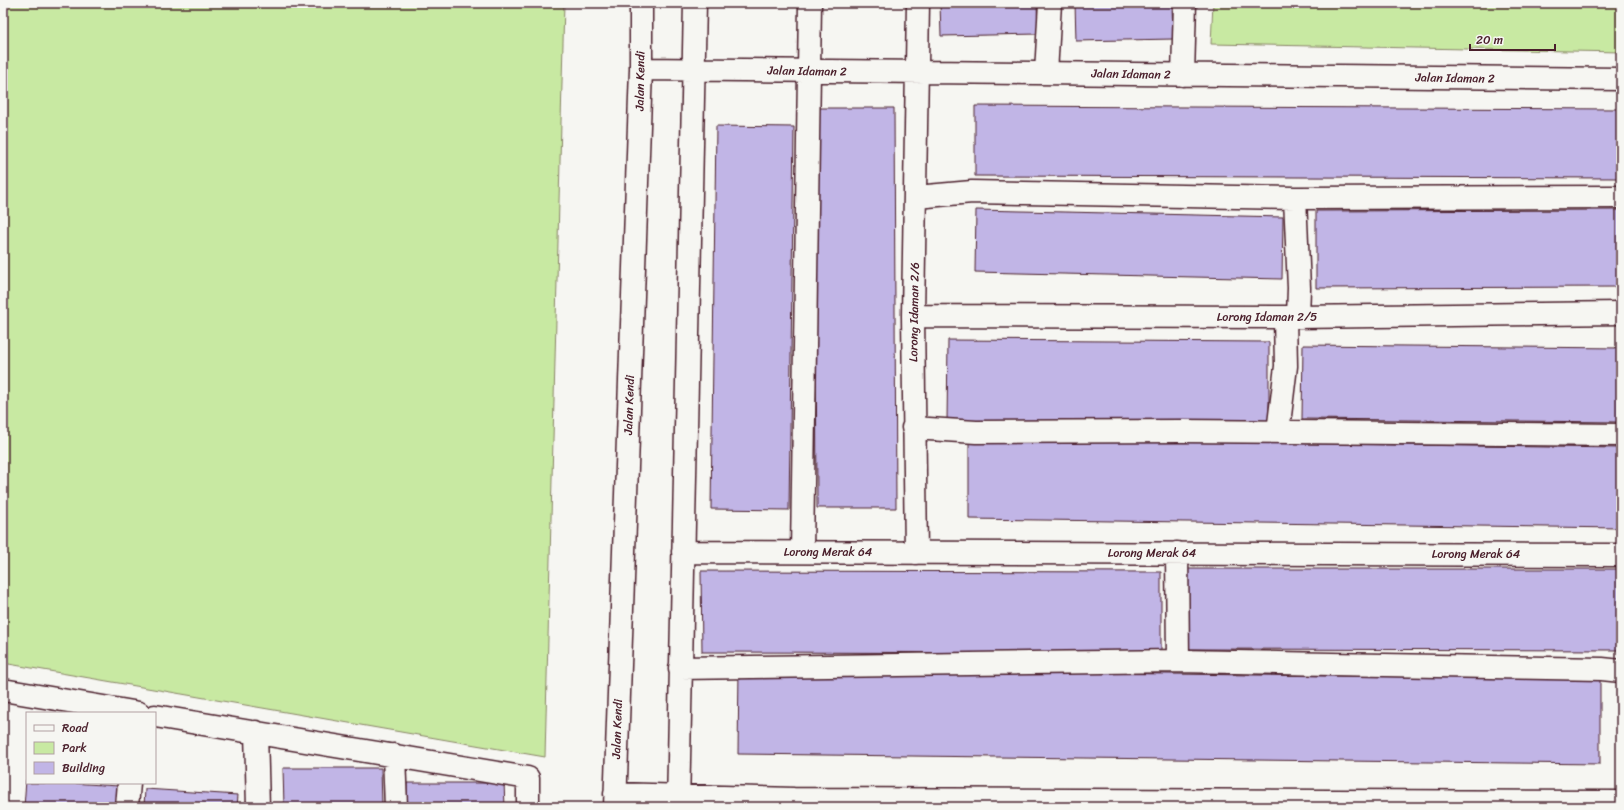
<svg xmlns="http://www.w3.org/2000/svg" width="1624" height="810" viewBox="0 0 1624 810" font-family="Sriracha,sans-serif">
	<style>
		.green { fill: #c8e9a2; stroke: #898466 }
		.building { fill: #c1b5e6; stroke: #4a1f2b }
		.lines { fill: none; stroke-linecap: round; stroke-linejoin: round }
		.minor-casing { stroke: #4a1f2b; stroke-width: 25 }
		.minor { stroke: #f6f6f2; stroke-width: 22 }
		.labels { text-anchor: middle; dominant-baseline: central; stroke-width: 4; stroke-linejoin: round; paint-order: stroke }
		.street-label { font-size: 12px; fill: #4a1f2b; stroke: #f6f6f2 }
	</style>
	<rect width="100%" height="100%" fill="#f6f6f2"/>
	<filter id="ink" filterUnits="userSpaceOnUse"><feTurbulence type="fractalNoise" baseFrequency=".025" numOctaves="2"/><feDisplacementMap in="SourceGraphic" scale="8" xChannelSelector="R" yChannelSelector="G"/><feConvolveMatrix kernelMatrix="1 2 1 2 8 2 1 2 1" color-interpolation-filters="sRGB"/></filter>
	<g filter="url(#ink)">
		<!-- green -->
		<path class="green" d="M3,3H564L545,757L3,663Z
			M1213,3H1621V52L1211,44Z"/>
		<!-- building -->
		<path class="building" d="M940,3H1037L1038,34L941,36Z
			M1075,3H1172L1173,39L1076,41Z
			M975,106L1621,109V178L975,176Z
			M815,108H894L896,508H817Z
			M716,126L794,127L789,510L711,509Z
			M976,210L1283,217L1282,279L975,272Z
			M1621,210V287L1316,288V211Z
			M948,340L1269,342V423L947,422Z
			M1303,345L1621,348V422L1302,419Z
			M969,439L1621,448V528L969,519Z
			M1185,569H1621V650L1185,649Z
			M701,571L1161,572V653L702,652Z
			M739,669L1600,679V764L738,754Z
			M283,768H381L382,807H284Z
			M26,780H27V783H70L119,786L118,807H24Z
			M407,783H504L505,807H407Z
			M145,789L238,795L237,807H144Z"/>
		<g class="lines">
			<defs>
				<path id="minor" d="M641,69L1621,79
					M1046,73L1050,3
					M1183,75L1185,3
					M916,197L972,192L1295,198L1621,197
					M1295,198L1299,288L1298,317
					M913,316L1298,317L1621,313
					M913,428L976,432L1181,431L1621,435
					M1278,432L1286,366L1285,317
					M683,552L1621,555
					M802,552L810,3
					M916,553L913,316L918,3
					M1177,553L1178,661
					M680,668L1178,661L1602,669L1621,671
					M3,690L139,713
					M155,716L528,778V807
					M256,732L258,807
					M394,755L396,807
					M615,794L794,799L1621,802
					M127,807L129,783
					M615,807L641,69V3
					M678,807L695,3"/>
			</defs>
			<!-- minor casing -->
			<use href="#minor" class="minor-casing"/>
			<!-- minor -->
			<use href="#minor" class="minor"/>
		</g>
	</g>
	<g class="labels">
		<!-- street labels -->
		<g class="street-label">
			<text transform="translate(807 71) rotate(1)">Jalan Idaman 2</text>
			<text transform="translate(1131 74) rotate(1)">Jalan Idaman 2</text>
			<text transform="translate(1455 78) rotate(1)">Jalan Idaman 2</text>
			<text transform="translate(640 81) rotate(-89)">Jalan Kendi</text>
			<text transform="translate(914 312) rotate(-89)">Lorong Idaman 2/6</text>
			<text x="1267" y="317">Lorong Idaman 2/5</text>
			<text transform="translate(629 405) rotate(-88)">Jalan Kendi</text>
			<text x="828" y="552">Lorong Merak 64</text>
			<text x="1152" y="553">Lorong Merak 64</text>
			<text x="1476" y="554">Lorong Merak 64</text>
			<text transform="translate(617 729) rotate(-88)">Jalan Kendi</text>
		</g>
	</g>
	<!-- margin -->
	<rect width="1624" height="810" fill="none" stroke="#f6f6f2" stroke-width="16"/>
	<rect x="8" y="8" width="1608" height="794" fill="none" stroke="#4a1f2b" stroke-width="1.5" filter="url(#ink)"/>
	<!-- legend -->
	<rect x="26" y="712" width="130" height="72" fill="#f6f6f2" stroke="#b1a0a2"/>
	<rect x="34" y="725" width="20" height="6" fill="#f6f6f2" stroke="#b1a0a2"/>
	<text x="62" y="732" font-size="12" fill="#4a1f2b">Road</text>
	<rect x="34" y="742" width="20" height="12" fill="#c8e9a2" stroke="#b1a0a2"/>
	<text x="62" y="752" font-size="12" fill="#4a1f2b">Park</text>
	<rect x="34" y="762" width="20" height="12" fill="#c1b5e6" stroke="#b1a0a2"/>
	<text x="62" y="772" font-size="12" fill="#4a1f2b">Building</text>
	<!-- scale -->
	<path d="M1470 44v6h85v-6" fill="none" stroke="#4a1f2b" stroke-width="2"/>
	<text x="1476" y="44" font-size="12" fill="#4a1f2b" stroke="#f6f6f2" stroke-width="3" paint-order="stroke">20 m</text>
</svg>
